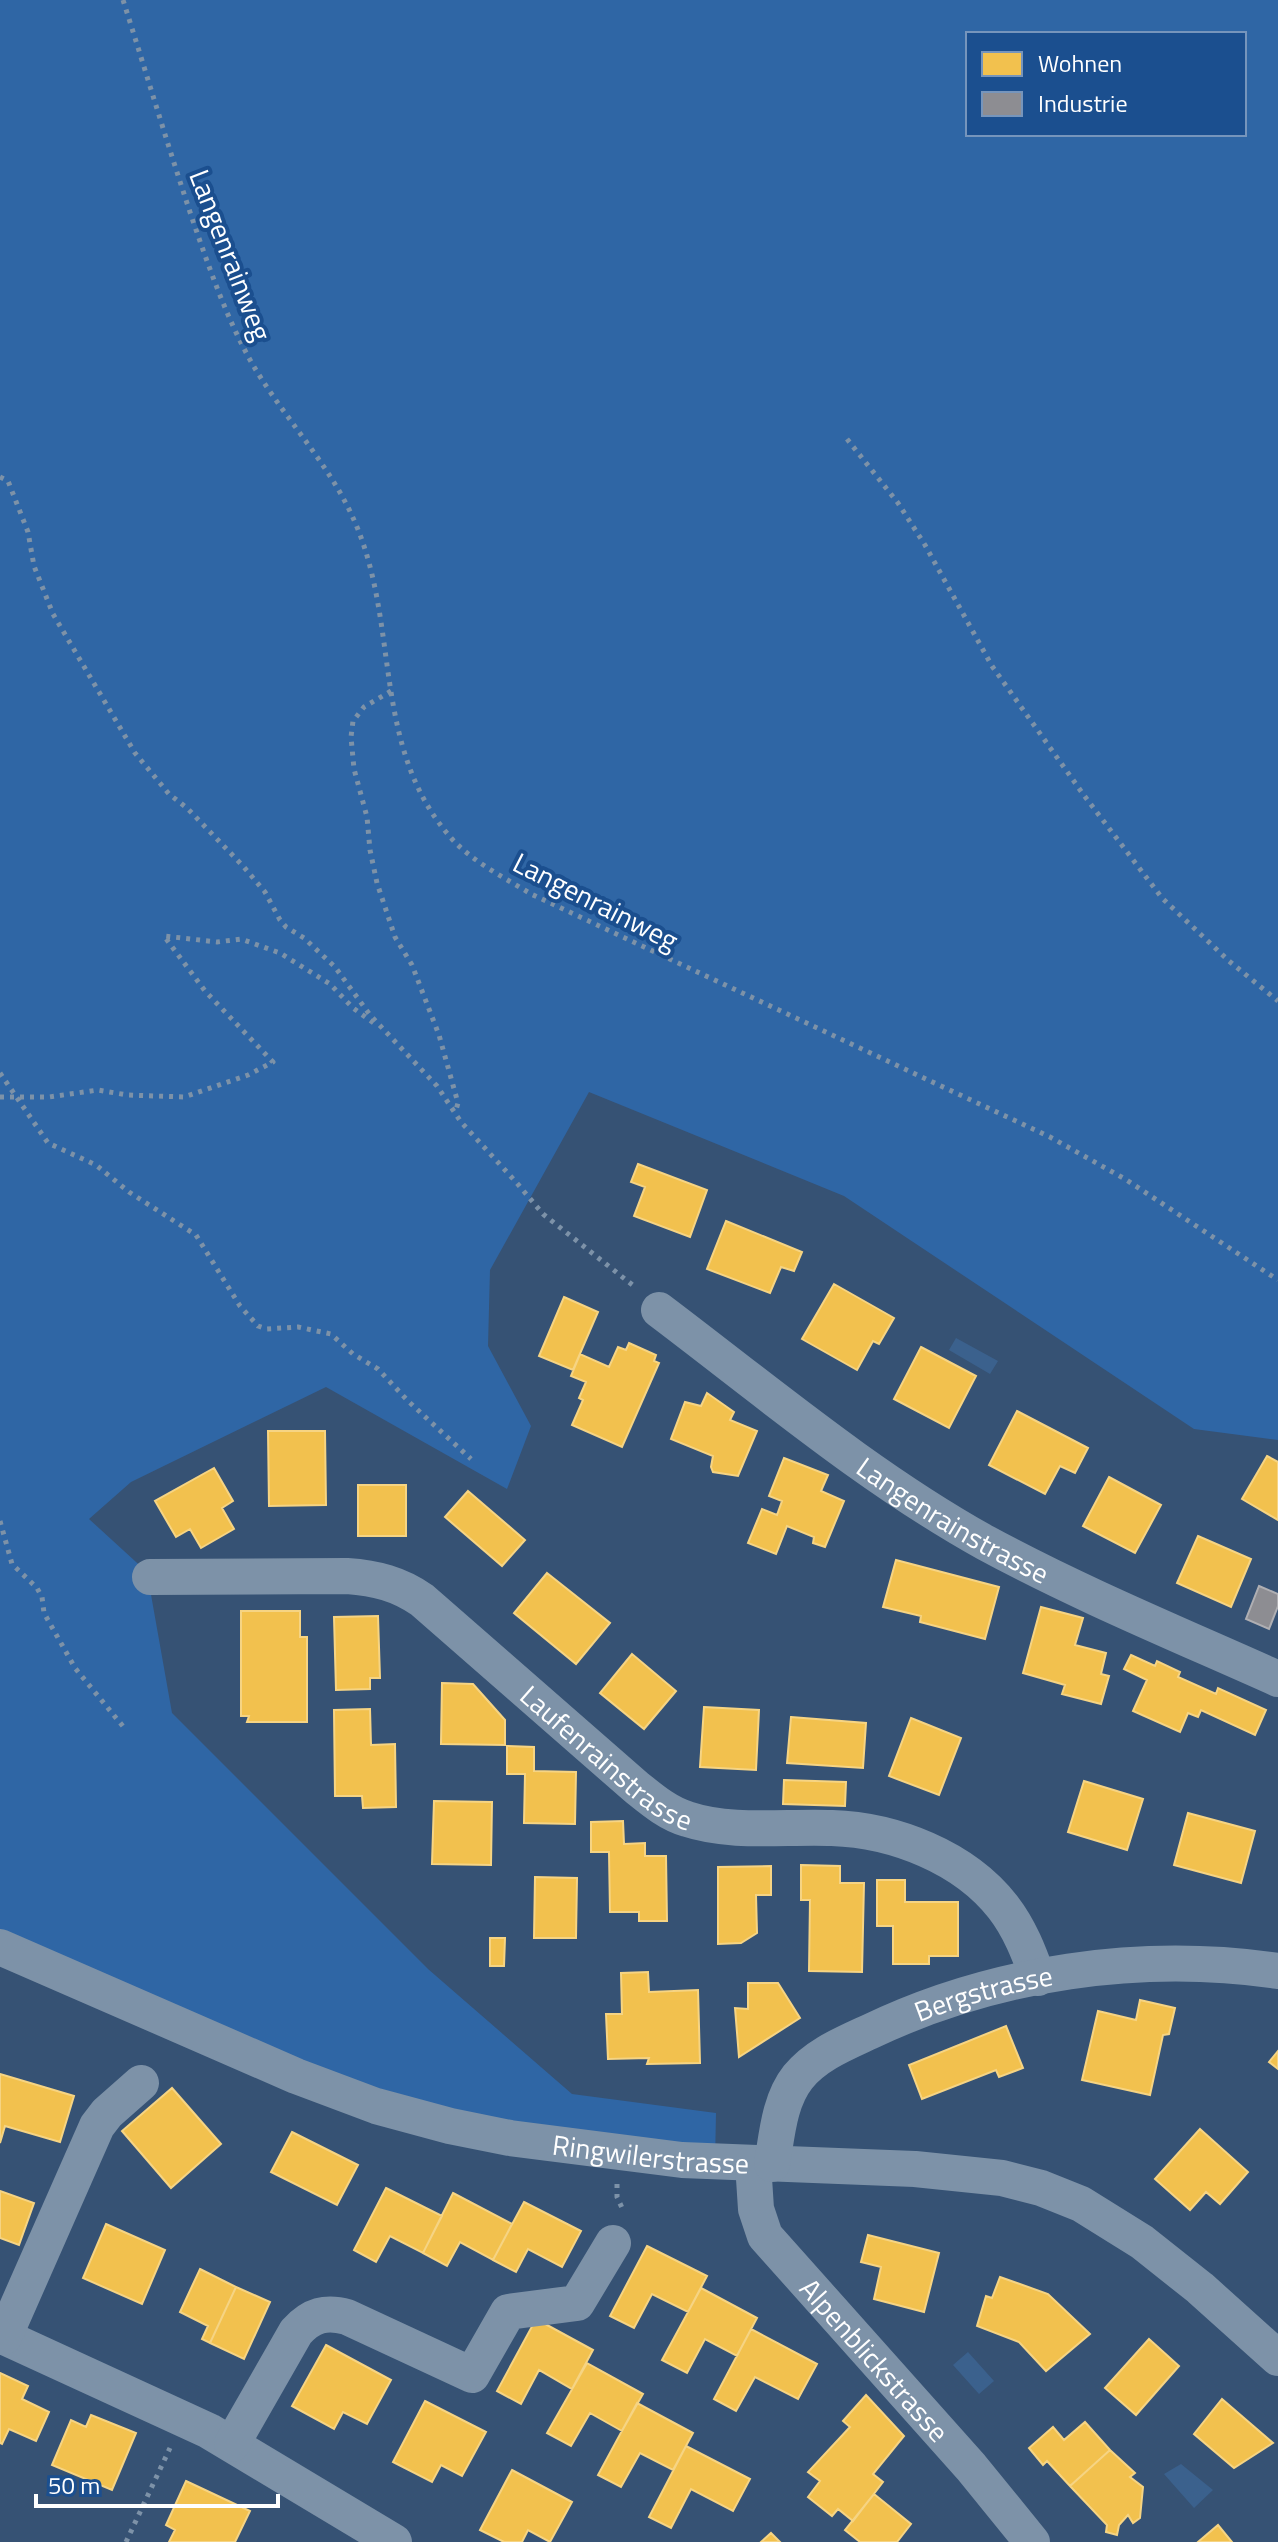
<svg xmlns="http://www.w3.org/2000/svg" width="1278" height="2542" viewBox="0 0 1278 2542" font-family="'Titillium Web',sans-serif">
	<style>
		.green { fill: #2f66a5; fill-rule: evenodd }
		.water { fill: #3b618d }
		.homes { fill: #f2c14e; stroke: #f6d483; stroke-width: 2 }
		.industry { fill: #8d8d92; stroke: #afafb3; stroke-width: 2 }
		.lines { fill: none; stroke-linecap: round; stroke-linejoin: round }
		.path { stroke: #7d92a8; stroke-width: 5; stroke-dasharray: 4 6; stroke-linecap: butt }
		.minor { stroke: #7d92a8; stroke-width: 36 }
		.labels { text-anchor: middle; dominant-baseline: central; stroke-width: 8; stroke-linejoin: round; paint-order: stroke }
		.street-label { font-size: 28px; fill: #fff; stroke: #1b4f8f }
	</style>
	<rect width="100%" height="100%" fill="#365274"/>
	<!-- green -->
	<path class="green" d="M0,0H1278V1440L1194,1429L844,1196L589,1092L490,1270L488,1346L531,1426L507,1489L326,1387L131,1482L89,1519L147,1572L172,1713L428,1969L572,2094L716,2113L715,2163L510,2138L0,1947ZM968,34H1244V134H968Z"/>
	<!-- water -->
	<path class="water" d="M956,1338L998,1361L990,1374L949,1350Z
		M968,2352L994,2381L979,2394L953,2365Z
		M1181,2464L1213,2490L1194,2508L1164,2474Z"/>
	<!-- homes -->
	<path class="homes" d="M638,1164L707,1190L690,1237L634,1216L645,1187L631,1182Z
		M726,1221L802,1252L794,1271L781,1267L770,1293L707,1269Z
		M834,1284L894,1318L879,1344L873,1341L857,1370L802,1339Z
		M564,1297L598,1312L573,1370L539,1356Z
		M629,1343L656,1355L654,1361L659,1363L622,1447L572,1425L583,1400L579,1398L586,1382L571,1376L580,1354L609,1367L618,1347L626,1350Z
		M921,1347L976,1376L949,1428L894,1399Z
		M707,1393L734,1412L730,1420L757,1431L738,1476L713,1472L711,1467L713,1456L671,1439L685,1402L701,1406Z
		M1017,1411L1088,1448L1075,1473L1060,1466L1045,1494L989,1465Z
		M268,1431H325L326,1505L269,1506Z
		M1267,1456L1278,1462V1520L1242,1499Z
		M784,1458L828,1475L821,1491L844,1501L825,1547L813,1543L814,1537L787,1526L776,1554L748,1543L762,1509L777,1515L782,1501L769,1496Z
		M214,1468L233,1501L222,1508L234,1529L201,1548L190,1529L176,1537L155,1501Z
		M1109,1477L1161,1505L1135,1553L1083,1526Z
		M358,1485H406V1536H358Z
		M468,1491L525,1540L502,1566L445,1517Z
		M1198,1536L1251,1559L1231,1607L1177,1583Z
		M896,1560L999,1587L985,1639L920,1622L921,1616L883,1607Z
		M547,1573L610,1623L576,1664L514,1613Z
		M1041,1607L1083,1618L1075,1645L1106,1653L1101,1674L1109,1676L1101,1704L1062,1694L1065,1685L1023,1673Z
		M241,1611H300V1637H307V1722H247L249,1716H241Z
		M378,1616L380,1678H370V1689L336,1690L334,1617Z
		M632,1654L676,1691L644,1729L600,1693Z
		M1131,1655L1155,1666L1157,1661L1180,1672L1178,1677L1216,1694L1218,1688L1266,1710L1255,1735L1201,1710L1198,1717L1188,1713L1180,1732L1133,1711L1147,1680L1124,1669Z
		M442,1683L473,1684L505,1720V1745L441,1744Z
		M704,1707L759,1710L756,1770L700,1767Z
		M370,1709L371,1745L395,1744L396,1807L363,1808L362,1796H335L334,1710Z
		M791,1717L866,1723L863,1768L787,1763Z
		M911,1718L961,1738L939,1795L889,1776Z
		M507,1746L534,1747V1771L576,1772L575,1824L524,1823L525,1774H507Z
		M784,1780L846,1782L845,1806L783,1804Z
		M1084,1781L1143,1799L1127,1850L1068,1832Z
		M434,1801L492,1802L491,1865L432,1864Z
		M1188,1813L1255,1831L1241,1883L1174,1865Z
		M623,1821L624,1844L645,1843V1856H666L667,1921H639V1912H610L609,1852H591V1822Z
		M801,1865L840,1866V1883H864L862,1972L809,1971L810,1900H801Z
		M771,1866V1895H756L757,1933L741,1943L718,1944V1867Z
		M535,1877L577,1878L576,1938H534Z
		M877,1880H905V1902H958V1956H929V1964H893V1926H877Z
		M490,1938H505L504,1966H490Z
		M648,1972L649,1992L698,1990L700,2063L647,2064L649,2058L608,2059L606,2014H622L621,1973Z
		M748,1983H778L800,2018L739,2057L735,2008L748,2009Z
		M1140,2000L1175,2008L1169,2034L1163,2035L1150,2095L1082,2080L1098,2011L1136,2020Z
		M1006,2026L1023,2068L999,2077L996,2070L922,2099L909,2065Z
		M1278,2051V2069L1269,2062Z
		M0,2074L74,2096L60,2142L5,2126L0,2143Z
		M172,2088L221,2144L171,2188L122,2131Z
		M1200,2129L1248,2172L1220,2204L1206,2192L1190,2210L1155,2179Z
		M292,2132L358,2165L337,2205L271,2172Z
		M386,2188L442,2216L423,2253L390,2236L376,2262L354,2250Z
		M0,2191L34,2203L19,2245L0,2238Z
		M453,2193L512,2224L493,2260L460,2242L447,2266L423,2253Z
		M524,2202L581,2231L562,2267L528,2249L516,2272L493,2260Z
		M106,2224L165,2250L142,2304L83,2278Z
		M868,2235L939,2253L924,2312L874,2299L881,2267L861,2262Z
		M647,2246L707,2276L688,2312L652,2294L634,2328L610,2316Z
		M200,2269L236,2287L210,2343L202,2339L208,2326L180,2312Z
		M1000,2277L1048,2294L1090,2334L1046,2371L1019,2342L977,2326L986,2296L992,2298Z
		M236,2287L270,2302L244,2359L210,2343Z
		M701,2288L757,2318L737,2356L705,2339L687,2373L662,2360Z
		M536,2319L593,2350L572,2389L539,2370L521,2404L497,2391Z
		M751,2329L817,2364L798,2399L755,2377L736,2411L714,2399Z
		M1149,2339L1179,2366L1136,2415L1105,2388Z
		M326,2345L391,2380L367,2424L343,2412L334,2429L292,2406Z
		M587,2363L643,2394L622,2431L590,2413L571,2446L547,2433Z
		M0,2373L28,2386L22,2399L49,2412L36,2441L9,2429L2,2444L0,2443Z
		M866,2395L904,2436L873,2474L883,2482L853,2521L838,2509L832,2516L808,2497L820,2481L808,2472L850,2427L843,2421Z
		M1222,2399L1273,2443L1234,2468L1194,2434Z
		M425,2401L486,2432L462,2476L441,2465L432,2482L393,2462Z
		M637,2403L693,2433L673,2470L640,2453L621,2487L598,2475Z
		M91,2415L136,2433L112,2490L52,2465L71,2420L86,2427Z
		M1085,2422L1110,2450L1070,2486L1047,2461L1043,2465L1029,2448L1053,2427L1064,2440Z
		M686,2446L750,2479L733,2511L691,2489L671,2528L649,2517Z
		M1110,2450L1135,2473L1130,2477L1143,2487L1140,2518L1133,2523L1128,2515L1119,2525L1117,2535L1106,2532L1107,2525L1070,2486Z
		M512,2470L572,2502L550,2542L528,2530L522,2542H504L480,2530Z
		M186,2481L250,2511L235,2542H169L175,2530L166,2525Z
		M874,2494L911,2524L897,2542H860L845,2530Z
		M1218,2525L1232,2542H1198Z
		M771,2533L780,2542H761Z"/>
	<!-- industry -->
	<path class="industry" d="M1259,1586L1278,1594V1606L1269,1629L1246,1619Z"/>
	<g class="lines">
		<!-- path -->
		<path class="path" d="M123,0C147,75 169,150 194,224C210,270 226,316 249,358C280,414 328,461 354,520C401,626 370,747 452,839C473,862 505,878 531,894L1050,1137L1125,1179L1278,1280
			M847,439L898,503L925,545L992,666L1083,794L1162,898L1229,961L1278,1001
			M0,477L8,481L28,532L34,566L53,614L135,753L169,794L187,808L243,866L265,892L280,920L286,927L304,938L335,967L370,1015L437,1086L461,1122L516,1182L543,1214L635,1287
			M391,691L364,707L353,721L351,737L354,769L367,817L370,850L377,883L395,937L412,965L439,1035L458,1103L455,1113
			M0,1073L48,1143L96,1165L129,1192L196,1235L240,1306L258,1326L267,1329L298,1327L331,1334L353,1354L378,1369L408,1401L471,1459
			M0,1097H49L98,1090L127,1095L184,1097L248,1075L273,1062L205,991L164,936L217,942L241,939L280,953L330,984L353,1008L375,1024
			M0,1521L12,1564L37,1588L42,1597L44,1613L75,1668L126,1730
			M617,2184V2197L624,2212
			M126,2542L170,2448"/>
		<!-- minor -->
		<g class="minor">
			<path id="s1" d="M659,1310C765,1390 869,1478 986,1543C1080,1594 1180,1635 1278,1679"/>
			<path id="s2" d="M150,1577L347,1576C376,1578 399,1584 422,1600L636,1787C651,1799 667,1813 687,1819C732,1834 785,1826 832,1828C894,1830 964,1857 1003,1907C1020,1929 1029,1953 1038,1978"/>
			<path id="s3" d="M0,1947L296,2076L376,2106L450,2126L510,2138L682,2160L915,2169L1002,2178L1041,2188L1081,2204L1142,2242L1200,2288L1278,2358"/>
			<path id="s4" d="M753,2163L756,2209L765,2236L971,2467L1032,2542"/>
			<path id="s5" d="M772,2164C777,2135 779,2101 798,2077C816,2055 843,2044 869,2032C994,1972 1141,1951 1278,1971"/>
			<path d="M0,2335L209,2431L394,2542"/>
			<path d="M4,2337L97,2126L107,2113L141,2083"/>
			<path d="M232,2444L296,2332C311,2315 326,2311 347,2317L472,2375L508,2312L577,2303L613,2243"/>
		</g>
	</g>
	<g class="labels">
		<!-- street labels -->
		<g class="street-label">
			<text transform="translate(231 255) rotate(69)">Langenrainweg</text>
			<text transform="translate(596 901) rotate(27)">Langenrainweg</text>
			<text stroke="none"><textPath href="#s1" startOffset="362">Langenrainstrasse</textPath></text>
			<text stroke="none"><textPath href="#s2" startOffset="520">Laufenrainstrasse</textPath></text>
			<text stroke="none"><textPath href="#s5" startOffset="298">Bergstrasse</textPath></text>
			<text stroke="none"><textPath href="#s3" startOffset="688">Ringwilerstrasse</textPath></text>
			<text stroke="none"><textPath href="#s4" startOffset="240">Alpenblickstrasse</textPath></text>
		</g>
	</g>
	<!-- legend -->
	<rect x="966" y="32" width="280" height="104" fill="#1b4f8f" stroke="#7695bc" stroke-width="2"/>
	<rect x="982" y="52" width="40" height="24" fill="#f2c14e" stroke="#7695bc" stroke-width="2"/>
	<text x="1038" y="72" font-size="24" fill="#ffffff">Wohnen</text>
	<rect x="982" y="92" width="40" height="24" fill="#8d8d92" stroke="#7695bc" stroke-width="2"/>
	<text x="1038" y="112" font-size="24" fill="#ffffff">Industrie</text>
	<!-- scale -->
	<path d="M36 2494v12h242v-12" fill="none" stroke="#ffffff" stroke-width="4"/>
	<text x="48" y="2494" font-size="24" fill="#ffffff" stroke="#1b4f8f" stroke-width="6" paint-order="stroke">50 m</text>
</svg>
